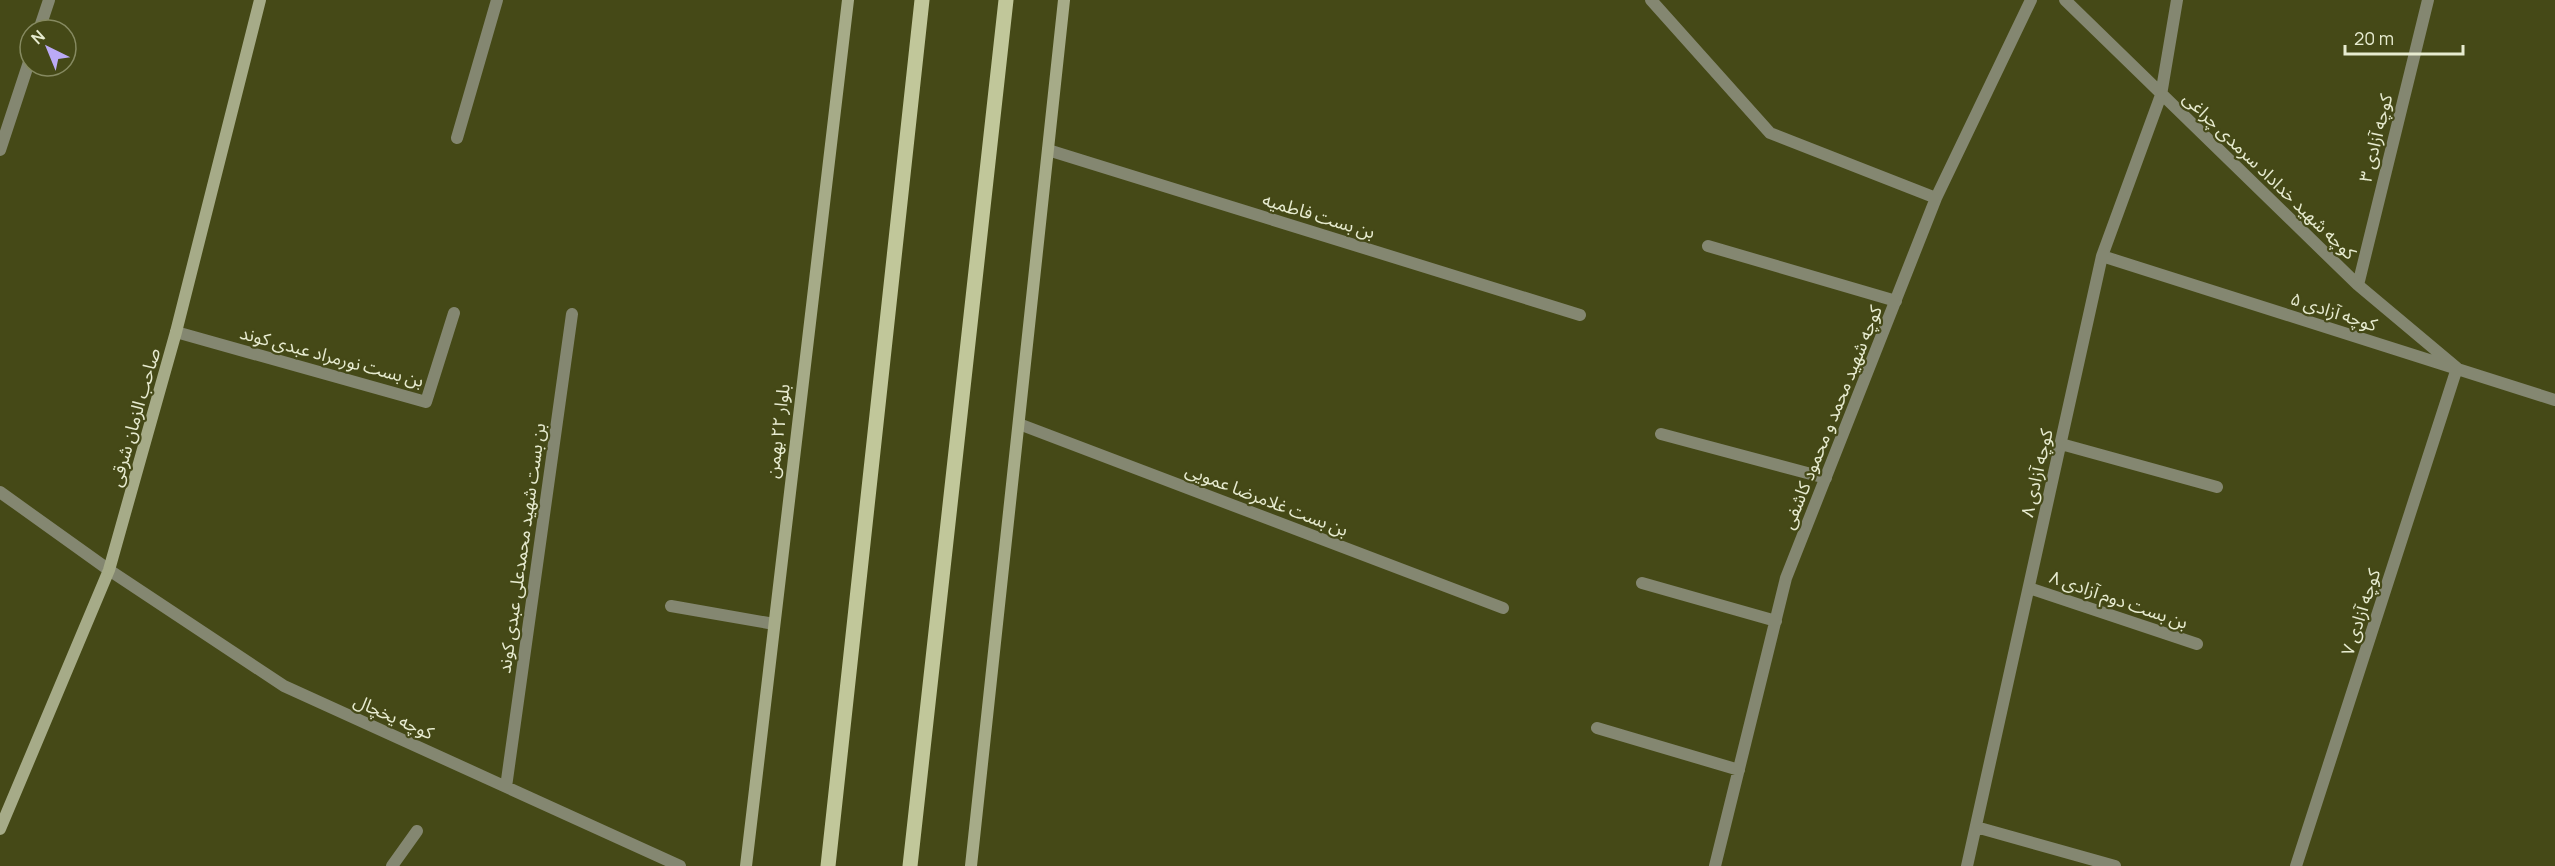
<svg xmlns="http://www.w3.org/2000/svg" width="2555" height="866" viewBox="0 0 2555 866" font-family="Manrope,'Noto Sans Arabic',sans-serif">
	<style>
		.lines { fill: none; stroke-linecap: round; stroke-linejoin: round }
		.minor { stroke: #848771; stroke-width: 12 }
		.secondary { stroke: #a6ab88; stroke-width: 12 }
		.primary { stroke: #c1c79a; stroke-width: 15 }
		.labels { text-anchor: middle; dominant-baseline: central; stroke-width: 4.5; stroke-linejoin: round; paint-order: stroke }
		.street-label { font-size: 18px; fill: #e7ebd0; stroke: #454917 }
	</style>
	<rect width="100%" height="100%" fill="#454917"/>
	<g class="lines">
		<!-- minor -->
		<path class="minor" d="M1651,0L1770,133L1936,198
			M2065,0L2358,285L2457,368L2296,866
			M39,30L49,0
			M457,138L497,0
			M0,150L30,59
			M1048,150L1580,315
			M1708,246L1896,301
			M2102,256L2555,400
			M2358,285L2428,0
			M176,332L426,402L454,313
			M1019,424L1503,608
			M1661,434L1826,478
			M2061,444L2217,487
			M0,492L109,570L284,686L680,866
			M1642,583L1776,621
			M2029,588L2197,644
			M671,606L774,624
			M1597,728L1739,770
			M506,787L572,314
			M1976,827L2115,866
			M392,866L417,831
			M1715,866L1786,578L1936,198L2031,0
			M1967,866L2102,256L2161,95L2177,0"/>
		<!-- secondary -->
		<path class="secondary" d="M0,829L109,570L176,332L260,0
			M746,866L848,0
			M971,866L1064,0"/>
		<!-- primary -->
		<path class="primary" d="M828,866L922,0
			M910,866L1006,0"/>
	</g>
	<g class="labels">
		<!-- street labels -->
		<g class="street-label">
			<text transform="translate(2375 138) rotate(-76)">کوچه آزادی ۳</text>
			<text transform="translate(2270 175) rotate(44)">کوچه شهید خداداد سرمدی چراغی</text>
			<text transform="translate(1319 215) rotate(17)">بن بست فاطمیه</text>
			<text transform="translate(2334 311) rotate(18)">کوچه آزادی ۵</text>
			<text transform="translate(332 356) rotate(15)">بن بست نورمراد عبدی کوند</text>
			<text transform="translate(134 417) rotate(-74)">صاحب الزمان شرقی</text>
			<text transform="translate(1831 417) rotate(-68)">کوچه شهید محمد و محمود کاشفی</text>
			<text transform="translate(777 431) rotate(-83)">بلوار ۲۲ بهمن</text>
			<text transform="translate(2036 473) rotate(-77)">کوچه آزادی ۸</text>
			<text transform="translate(1267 499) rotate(21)">بن بست غلامرضا عمویی</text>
			<text transform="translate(521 548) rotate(-82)">بن بست شهید محمدعلی عبدی کوند</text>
			<text transform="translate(2119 599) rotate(19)">بن بست دوم آزادی ۸</text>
			<text transform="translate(2360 612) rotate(-72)">کوچه آزادی ۷</text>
			<text transform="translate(394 716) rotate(24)">کوچه یخچال</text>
		</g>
	</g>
	<!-- north arrow -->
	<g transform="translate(48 48) rotate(317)"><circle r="28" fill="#454917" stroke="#868a61" stroke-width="1.5"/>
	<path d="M0-4.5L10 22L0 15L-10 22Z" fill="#bbaaf6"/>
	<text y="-9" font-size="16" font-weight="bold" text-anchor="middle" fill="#e7ebd0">N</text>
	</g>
	<!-- scale -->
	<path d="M2345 45v9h118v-9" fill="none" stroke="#e7ebd0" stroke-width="3"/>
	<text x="2354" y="45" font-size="18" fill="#e7ebd0" stroke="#454917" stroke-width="4.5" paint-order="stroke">20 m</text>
</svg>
